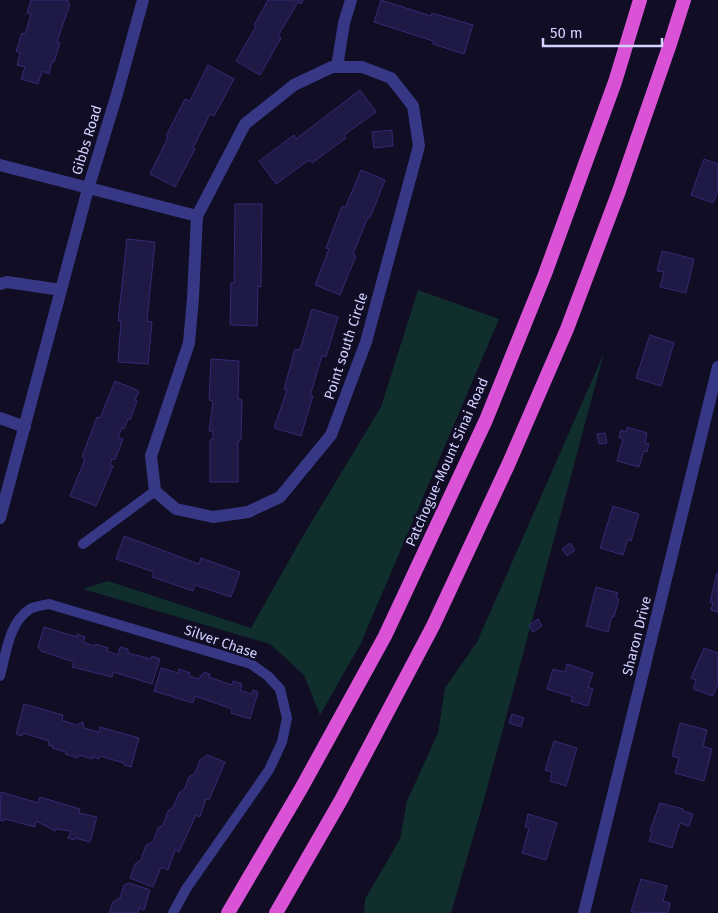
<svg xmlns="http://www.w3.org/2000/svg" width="718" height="913" viewBox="0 0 718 913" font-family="'Fira Sans',sans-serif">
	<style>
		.green { fill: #102f2c }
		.building { fill: #1f1946; stroke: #342a73 }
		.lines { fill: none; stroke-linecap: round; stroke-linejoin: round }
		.service { stroke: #363885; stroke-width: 10 }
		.minor { stroke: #363885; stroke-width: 12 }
		.trunk { stroke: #da52d6; stroke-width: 14 }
		.labels { text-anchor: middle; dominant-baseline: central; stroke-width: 5; stroke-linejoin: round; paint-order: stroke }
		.street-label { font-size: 14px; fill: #d3d1ff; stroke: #100d25 }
	</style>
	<rect width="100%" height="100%" fill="#100d25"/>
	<!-- green -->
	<path class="green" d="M418,290L499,319L361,643L320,715L304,675L270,644L83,589L108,581L251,628L300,541L381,407Z
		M604,353L483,803L451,913H364L365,899L400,839L407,801L438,733L445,688L477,642Z"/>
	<!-- building -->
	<path class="building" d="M31,0H68V3L70,4L57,42L60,43L54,62H52L49,74L42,71L38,84L21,79L25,67L17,65L20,53L16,51L22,33L25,34L31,14L27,13Z
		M268,0H303L301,4L298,2L278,36L281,38L260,75L236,61L256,26L254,25Z
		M381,0L431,16L432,13L473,25L464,54L433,44V41L374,22Z
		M208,65L234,79L214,116L210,114L193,148L195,149L175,187L150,174L168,137L166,136L185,99L190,101Z
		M360,90L376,112L344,135L346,138L312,163L309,160L276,184L259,161L294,135L296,139Z
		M392,130L393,146L374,148L372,132Z
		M704,159L718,164V191L713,203L691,195Z
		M361,170L385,180L370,218L368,217L353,254L356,256L340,295L315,285L329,249L326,248L342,206L345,208Z
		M235,204H262L261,287L258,286L257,326L230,325L231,283H234Z
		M127,239L155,242L147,321L152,322L148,364L118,362L121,321H118Z
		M662,251L694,259L686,293L660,287L664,272L657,271Z
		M312,309L338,317L326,357L322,356L310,396H313L301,436L274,428L287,390L284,389L295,349L300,350Z
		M650,335L674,343L661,386L636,378Z
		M211,359L239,361L238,399L242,400L241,440L238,441V482H210V440L213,439V431H209L213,401L209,400Z
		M115,381L139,391L135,400L137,401L130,420L128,419L124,429L122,428L118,437L123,439L115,460L112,459L110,465L113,466L96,506L70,496L85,459L82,457L97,417L100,418Z
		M627,427L647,433L645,443L649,444L647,452L644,451L639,467L617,461L623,439L619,437L621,430L626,432Z
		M605,433L607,443L599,444L597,434Z
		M613,506L639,514L631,541L628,539L623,555L600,548Z
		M124,536L199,564L201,558L240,572L231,597L195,585L193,591L152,577L154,572L116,559Z
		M570,543L575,550L567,556L562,549Z
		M717,573H718V612L711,610L713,603L710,602Z
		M596,587L618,593L616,598L619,599L614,617L612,616L608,632L586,626Z
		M538,619L542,626L533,632L529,625Z
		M44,627L77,637V634L85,637L83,642L94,646L96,644L108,648L107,651L118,655L120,647L128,649V653L151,659L152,656L160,659L152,684L113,672L112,677L72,667L74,662L41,651L38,647Z
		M704,648L718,653V686L717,685L713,696L693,689L696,680L691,678Z
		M567,664L593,673L588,687L593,689L588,706L571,701L573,697L547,689L553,669L565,672Z
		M161,668L178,673L179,669L190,673L189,676L199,679L201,675H203L204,672L210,674L209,677L232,685L233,681L242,684L240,690L251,694L253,690L258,692L250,719L231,713L232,709L195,696L193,703L154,691Z
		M24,704L63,715L62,720L76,725L83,722L84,728L99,732L100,727L139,738L131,767L124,765V763L100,756L99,759L93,757L92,759L79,755L78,758L65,754L66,752L52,748L53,746L48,745L49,741L23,733L22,736L16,734Z
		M512,714L524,718L521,727L509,723Z
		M680,723L707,730L703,746L712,749L704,781L675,773L679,758L672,756Z
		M554,741L577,748L566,786L550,781L552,772L545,770Z
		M207,755L225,762L209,800L206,799L200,817L196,815L179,852L175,850L168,870L161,867L153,887L130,878L135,864L141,860L146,845L153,842L158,828L163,825L168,811L174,806L179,793L185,788L189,777L195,773L200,760Z
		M1,792L38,803L40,797L80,809L79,813L97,817L90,842L75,838L74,840L68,838L71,831L56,829L55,831L36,821L35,827L5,819L4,821L0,820Z
		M660,803L683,809V811L693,814L689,826L680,823L672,848L649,841L652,832L650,831Z
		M528,814L557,823L546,860L522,853L529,828L525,827Z
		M641,879L667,886L663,901L670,903L668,913L631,912Z
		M129,883L150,890L144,910L139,908L138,913H109L113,902L120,898L124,885Z"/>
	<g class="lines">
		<!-- service -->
		<path class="service" d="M83,544L155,491
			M0,676C6,654 9,622 30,609C35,606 43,605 49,604L251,664L268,676L280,689L287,718L282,742L269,770L186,889L173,913"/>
		<!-- minor -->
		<path class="minor" d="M332,67H362L391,78L413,106L419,146L366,342L331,435L280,497L248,512L213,517L176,509L155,491L151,456L189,343L193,298L197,216L245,124L294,85Z
			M337,67L344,23L351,0
			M0,165L197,216
			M0,284L7,282L61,290
			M0,418L25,427
			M0,518L88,189L117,94L143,0
			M584,913L718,367"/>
		<!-- trunk -->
		<path class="trunk" d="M228,913L302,787L385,636L486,420L545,274L615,82L640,0
			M276,913L341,800L433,626L509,463L567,329L619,191L670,44L684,0"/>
	</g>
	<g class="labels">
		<!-- street labels -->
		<g class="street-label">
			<text transform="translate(87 140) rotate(-73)">Gibbs Road</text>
			<text transform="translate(346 346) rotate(-72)">Point south Circle</text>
			<text transform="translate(447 462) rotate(-66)">Patchogue-Mount Sinai Road</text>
			<text transform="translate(637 636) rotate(-76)">Sharon Drive</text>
			<text transform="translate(221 642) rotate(19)">Silver Chase</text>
		</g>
	</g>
	<!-- scale -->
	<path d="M543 38v8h119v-8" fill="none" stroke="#d3d1ff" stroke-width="2.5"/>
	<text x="550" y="38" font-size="15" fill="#d3d1ff" stroke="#100d25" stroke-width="4" paint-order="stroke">50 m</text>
</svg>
